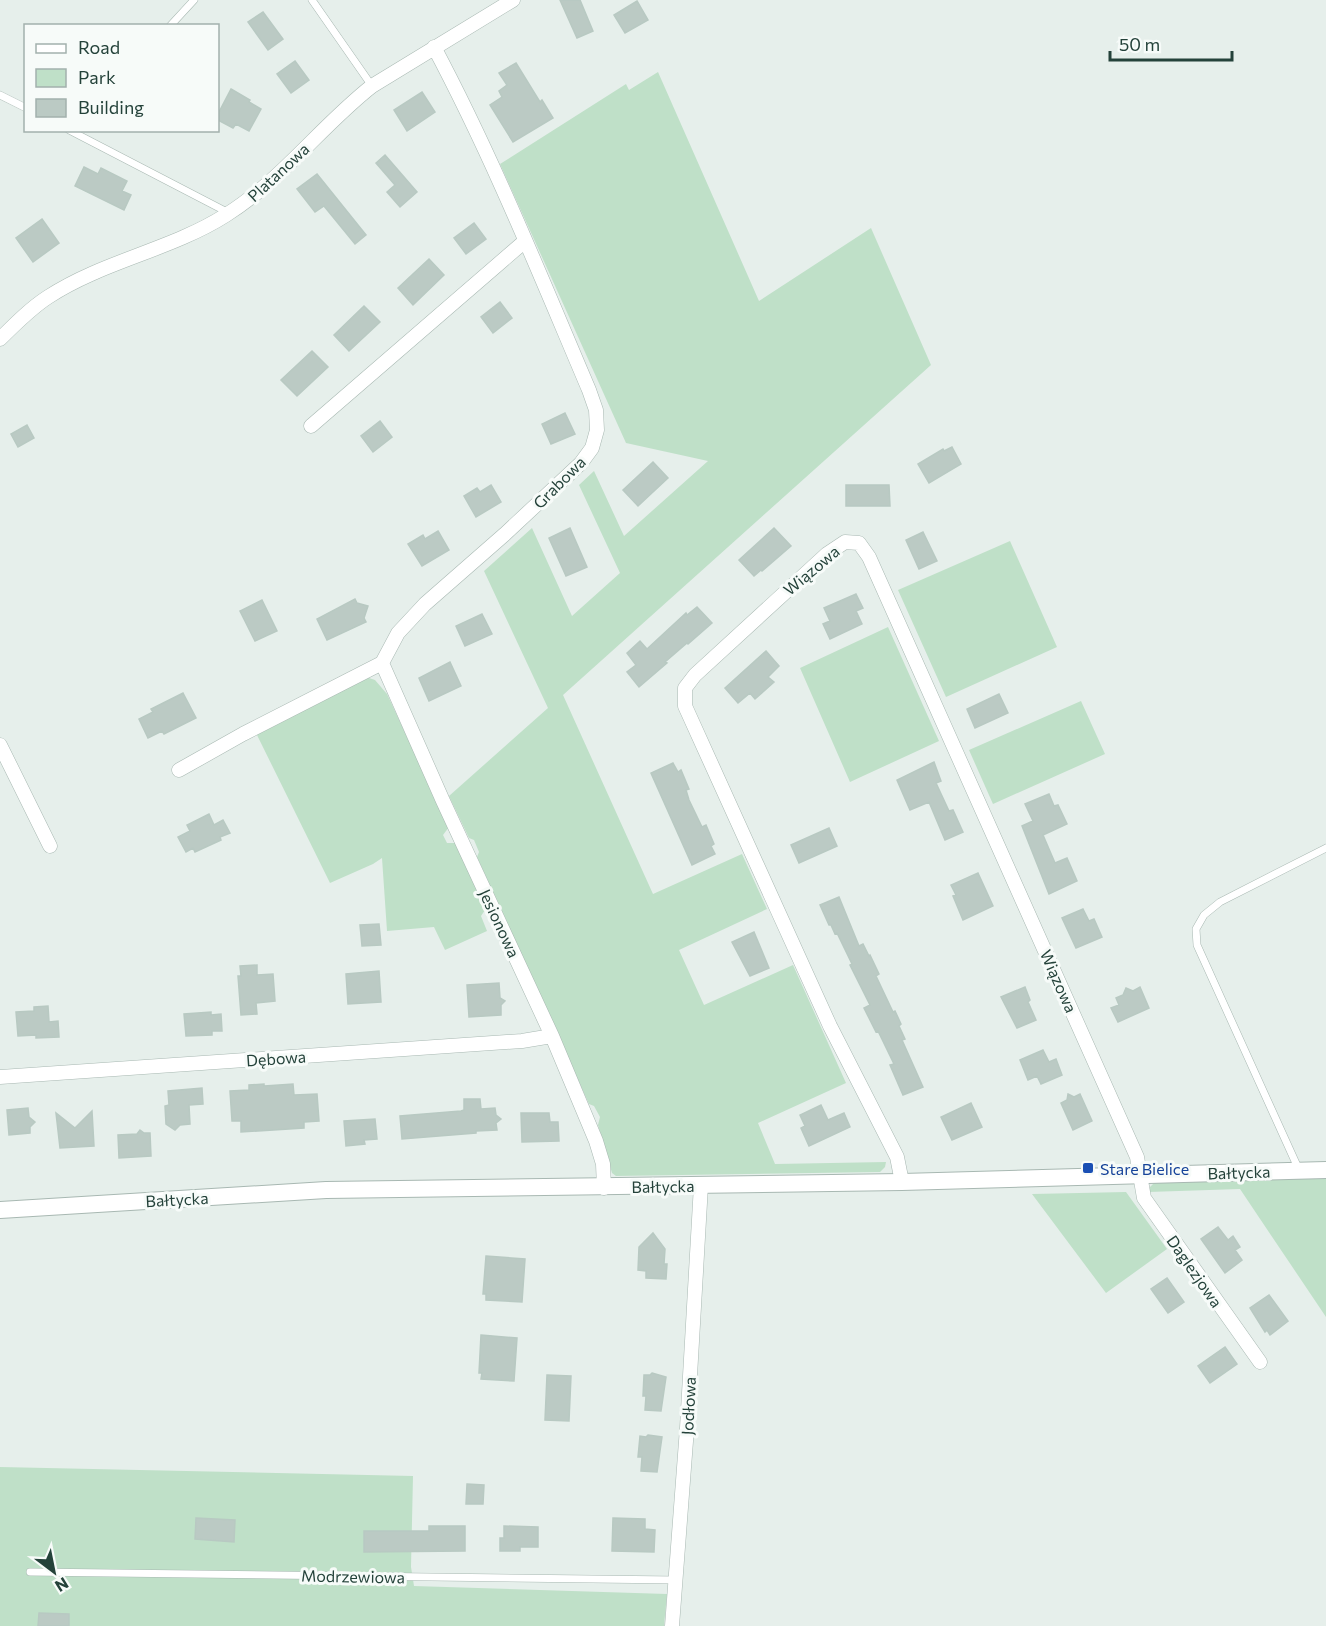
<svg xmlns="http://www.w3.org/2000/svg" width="1326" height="1626" viewBox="0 0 1326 1626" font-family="Commissioner,sans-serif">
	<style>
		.green { fill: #bfe0c8 }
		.building { fill: #bbcac4; stroke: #b8c9c2; stroke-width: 1.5 }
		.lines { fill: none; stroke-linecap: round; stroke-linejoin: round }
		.service-casing { stroke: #a8b8b2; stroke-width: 8 }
		.minor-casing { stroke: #a8b8b2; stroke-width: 15 }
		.tertiary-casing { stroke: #a8b8b2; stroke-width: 18 }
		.service { stroke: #fff; stroke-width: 7 }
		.minor { stroke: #fff; stroke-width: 14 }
		.tertiary { stroke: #fff; stroke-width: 16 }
		.transit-dot { fill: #1a4fb4; stroke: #f7fbf9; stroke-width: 2 }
		.labels { text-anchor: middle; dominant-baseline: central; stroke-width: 6; stroke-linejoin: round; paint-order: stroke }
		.street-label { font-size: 16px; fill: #24423a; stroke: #f7fbf9 }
		.transit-label { font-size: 16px; fill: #164399; stroke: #f7fbf9; text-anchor: start }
	</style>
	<rect width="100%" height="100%" fill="#e6efeb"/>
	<!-- green -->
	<path class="green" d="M658,72L759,301L871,228L931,365L563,695L653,894L742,854L767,909L679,950L704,1005L793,965L846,1083L758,1123L775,1164L886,1162L885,1167L880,1172L616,1176L612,1173L598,1125L600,1117L594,1106L589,1104L477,857L479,852L474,840L469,838L449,796L548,708L484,571L532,528L572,616L620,573L579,485L594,471L624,536L708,461L626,443L500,164L626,84L629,90Z
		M1010,541L1057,647L946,697L898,590Z
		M888,627L939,741L850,782L800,668Z
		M366,677L375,680L387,694L449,827L443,835L447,843H457L487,907L481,916L487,931L445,950L434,927L387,931L382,858L373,864L330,883L256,733Z
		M1081,701L1105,754L993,804L969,750Z
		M1326,1177V1317L1240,1189L1148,1192V1189L1155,1182Z
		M1126,1192L1167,1249L1106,1293L1032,1194Z
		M0,1467L413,1476L411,1567L414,1586L667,1594L664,1626H0Z"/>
	<!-- building -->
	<path class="building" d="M560,0H580L593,31L577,38Z
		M637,1L648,20L625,33L614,15Z
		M263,12L283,39L268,50L248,22Z
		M295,61L309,80L291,93L277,74Z
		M516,63L540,102L542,100L553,118L513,142L490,105L502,97L499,91L507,85L499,73Z
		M231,89L250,100L249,102L261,109L249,131L236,124L233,128L218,120V114Z
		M422,92L435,112L407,131L394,110Z
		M385,155L417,192L400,207L387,192L395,185L376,163Z
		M84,167L98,174L101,168L127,181L122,191L131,195L124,210L75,186Z
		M317,174L366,235L355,244L324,206L315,212L297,189Z
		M42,219L59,243L33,262L16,238Z
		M474,223L486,239L466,254L454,238Z
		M429,259L444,275L413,305L398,288Z
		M500,302L512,318L493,333L481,317Z
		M364,306L380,322L349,351L334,335Z
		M312,351L328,367L297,396L281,380Z
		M565,413L575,434L551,444L542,424Z
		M380,421L392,437L373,452L361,436Z
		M27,425L34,438L18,447L11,434Z
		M952,447L961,464L929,483L918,464L943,449L944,451Z
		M653,462L668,478L638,506L623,490Z
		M491,485L501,502L476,517L464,496L477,488L480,492Z
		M846,485H889L890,506H846Z
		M570,528L587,567L566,576L549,538Z
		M774,528L791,546L762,571L761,570L754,576L739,560Z
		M438,531L449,550L422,566L408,544L423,535L425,539Z
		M923,532L937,561L919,569L906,540Z
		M856,594L863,608L856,611L862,624L830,639L823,624L830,621L824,608Z
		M355,599L357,603L368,606L364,618L366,622L327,640L317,619Z
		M262,600L277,631L255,641L240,611Z
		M697,607L712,623L688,644L687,643L665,662L667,663L639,687L627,672L636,665L627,653L640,641L647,649L686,613L687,615Z
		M482,614L492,634L465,646L456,626Z
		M766,651L779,666L768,677L774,682L755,699L750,693L738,703L725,688Z
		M450,662L461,686L429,701L419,678Z
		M183,693L196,718L164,734L162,731L148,738L139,719L153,712L151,709Z
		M999,694L1008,713L975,728L967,709Z
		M934,762L941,781L936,783L949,811L953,810L963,832L945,840L929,802L910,810L897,780Z
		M673,763L678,772L681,770L689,789L686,790L689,800L702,827L706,825L714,844L711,846L715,854L692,865L651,773Z
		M1049,794L1054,806L1058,805L1067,824L1043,835L1055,863L1067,858L1077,881L1049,894L1022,826L1033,821L1025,804Z
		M209,814L214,825L223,820L230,833L220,837L221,840L195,852L193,848L186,852L178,837L190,831L187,825Z
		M829,828L837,846L799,863L791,845Z
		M978,873L993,906L963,920L953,896L956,895L951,885Z
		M839,897L859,946L863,944L869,956L870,955L879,974L876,976L893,1012L895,1011L901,1024L899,1026L905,1039L902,1040L923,1087L903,1095L890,1065L894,1064L878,1031L876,1032L864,1008L870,1005L850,965L852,964L837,933L835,934L831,925H829L820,905Z
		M1083,909L1089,921L1094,919L1102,937L1076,948L1062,918Z
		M379,924L381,945L362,946L360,925Z
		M754,932L769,968L750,976L732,942Z
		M257,965V975L273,974L275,1001L256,1003L257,1014L241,1015L238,976H241L240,966Z
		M379,971L381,1002L348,1004L346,974Z
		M499,983L500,998L505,1001L501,1005V1015L469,1017L467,985Z
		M1025,987L1030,1000L1028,1002L1036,1020L1017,1028L1001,997Z
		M1140,987L1149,1008L1118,1022L1111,1008L1119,1005L1116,998L1123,995L1126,988L1133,991Z
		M48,1006L49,1022L58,1021L59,1037L36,1038V1035L18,1036L16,1012L34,1011V1007Z
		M211,1012V1015L221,1014L222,1031H212V1035L186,1036L184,1014Z
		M1043,1050L1049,1062L1056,1059L1062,1075L1041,1084L1037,1076L1028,1080L1020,1060Z
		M264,1084V1086L293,1084L294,1095L317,1094L319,1121L304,1122V1128L241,1132V1121H232L230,1091L249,1090V1085Z
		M202,1088L203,1104L189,1105L190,1124L180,1125L175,1130L166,1124L165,1106L169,1105L168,1091Z
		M1068,1094L1074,1097L1080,1094L1092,1121L1073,1130L1061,1103L1067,1100Z
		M464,1099H480L481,1109L495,1108L496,1115L501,1119L496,1123L497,1130L476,1131V1133L402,1139L400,1116L461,1111L464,1110Z
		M971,1103L982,1127L952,1140L941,1117Z
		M821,1105L828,1120L844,1113L850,1127L809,1146L801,1128L805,1126L800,1115Z
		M28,1108L29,1117L35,1122L30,1127V1133L9,1135L7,1110Z
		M92,1111L94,1146L60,1148L56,1113L75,1128Z
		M521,1113H549L550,1122H558L559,1141L522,1142Z
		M375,1119L377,1139L364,1140L365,1144L346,1146L344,1121Z
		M140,1130L144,1133H150L151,1156L119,1158L118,1135L137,1134Z
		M1218,1227L1228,1240L1233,1236L1240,1247L1235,1250L1242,1260L1225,1273L1201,1239Z
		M653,1233L665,1249L664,1264H667L666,1279L646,1278V1271L638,1270L639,1247Z
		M486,1256L525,1259L522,1302L486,1300V1294H483Z
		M1167,1278L1184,1302L1168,1313L1151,1289Z
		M1269,1295L1288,1321L1270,1335L1267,1330L1265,1332L1250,1308Z
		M481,1335L517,1338L514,1381L481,1379L482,1373H479Z
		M1225,1347L1237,1364L1210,1383L1198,1366Z
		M652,1373L666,1377L661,1411L645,1410L646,1396H643L644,1375H650Z
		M547,1375L571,1376L569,1421L545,1420Z
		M648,1435L662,1437L657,1472L641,1471L642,1457H638L640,1436L646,1437Z
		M467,1484L484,1485L483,1504H466Z
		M196,1518L235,1520L234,1542L195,1539Z
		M613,1518L645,1519V1529L655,1530L654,1552L612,1551Z
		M429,1526H465V1551L364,1552V1531H429Z
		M504,1526L538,1527V1547H520V1551H500V1538H504Z
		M39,1613L69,1614V1626H38Z"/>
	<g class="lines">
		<defs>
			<path id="service" d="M312,0L372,86
				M170,26L194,0
				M0,95L26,108
				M69,130L229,213
				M1299,1170L1197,945L1196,929L1204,915L1220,902L1326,848
				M30,1572L676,1580"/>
			<path id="minor" d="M0,339C15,324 31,308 48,297C103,261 171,250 226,215C282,180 321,126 372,86L513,0
				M311,426L525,241
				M382,663L443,801L552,1036L596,1141L603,1164L604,1188
				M0,745L50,846
				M179,770L243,734L382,663L398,633L425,604L505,534L581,463L592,448L597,430L596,410L589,390C540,275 493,158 434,47
				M0,1077L522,1041L552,1036
				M902,1182L897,1157L830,1026L685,706V688L695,675L827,554L845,542L859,543L869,557L1137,1157L1144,1198L1260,1362
				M672,1626L687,1428L701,1185"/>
			<path id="tertiary" d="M0,1210L326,1190L902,1182L1326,1170"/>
		</defs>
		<!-- service casing -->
		<use href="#service" class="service-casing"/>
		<!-- minor casing -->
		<use href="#minor" class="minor-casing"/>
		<!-- tertiary casing -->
		<use href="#tertiary" class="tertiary-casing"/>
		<!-- service -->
		<use href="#service" class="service"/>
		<!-- minor -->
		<use href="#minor" class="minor"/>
		<!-- tertiary -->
		<use href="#tertiary" class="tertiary"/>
	</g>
	<!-- markers -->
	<rect class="transit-dot" x="1082" y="1162" width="12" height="12" rx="3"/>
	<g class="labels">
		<!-- street labels -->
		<g class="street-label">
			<text transform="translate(278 172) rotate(-43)">Platanowa</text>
			<text transform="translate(559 482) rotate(-45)">Grabowa</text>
			<text transform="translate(811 570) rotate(-40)">Wiązowa</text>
			<text transform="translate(500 923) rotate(65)">Jesionowa</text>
			<text transform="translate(1059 981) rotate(66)">Wiązowa</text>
			<text transform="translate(276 1058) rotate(-4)">Dębowa</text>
			<text transform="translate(1239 1172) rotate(-2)">Bałtycka</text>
			<text transform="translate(663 1186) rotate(-1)">Bałtycka</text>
			<text transform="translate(177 1199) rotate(-3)">Bałtycka</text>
			<text transform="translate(1195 1271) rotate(55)">Daglezjowa</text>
			<text transform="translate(688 1406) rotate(-87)">Jodłowa</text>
			<text transform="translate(353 1576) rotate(1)">Modrzewiowa</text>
		</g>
		<!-- transit labels -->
		<g class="transit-label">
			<text x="1100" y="1168">Stare Bielice</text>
		</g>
	</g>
	<!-- legend -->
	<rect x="24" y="24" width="195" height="108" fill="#f7fbf9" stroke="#a3b1ad" stroke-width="1.5"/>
	<rect x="36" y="44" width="30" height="9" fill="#ffffff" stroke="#a3b1ad" stroke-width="1.5"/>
	<text x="78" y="54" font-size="18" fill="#24423a">Road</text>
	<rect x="36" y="69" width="30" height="18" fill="#bfe0c8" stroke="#a3b1ad" stroke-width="1.5"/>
	<text x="78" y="84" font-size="18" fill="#24423a">Park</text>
	<rect x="36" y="99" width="30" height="18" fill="#bbcac4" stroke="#a3b1ad" stroke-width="1.5"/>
	<text x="78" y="114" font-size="18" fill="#24423a">Building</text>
	<!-- north arrow -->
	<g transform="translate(54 1572) rotate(148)" stroke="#f7fbf9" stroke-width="4.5" paint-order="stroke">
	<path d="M0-4.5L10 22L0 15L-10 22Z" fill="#24423a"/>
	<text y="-9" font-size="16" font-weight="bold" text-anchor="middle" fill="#24423a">N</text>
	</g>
	<!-- scale -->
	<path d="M1110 51v9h122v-9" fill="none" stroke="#24423a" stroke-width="3"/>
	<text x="1119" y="51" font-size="18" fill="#24423a" stroke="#f7fbf9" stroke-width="4.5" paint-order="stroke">50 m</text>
</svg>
